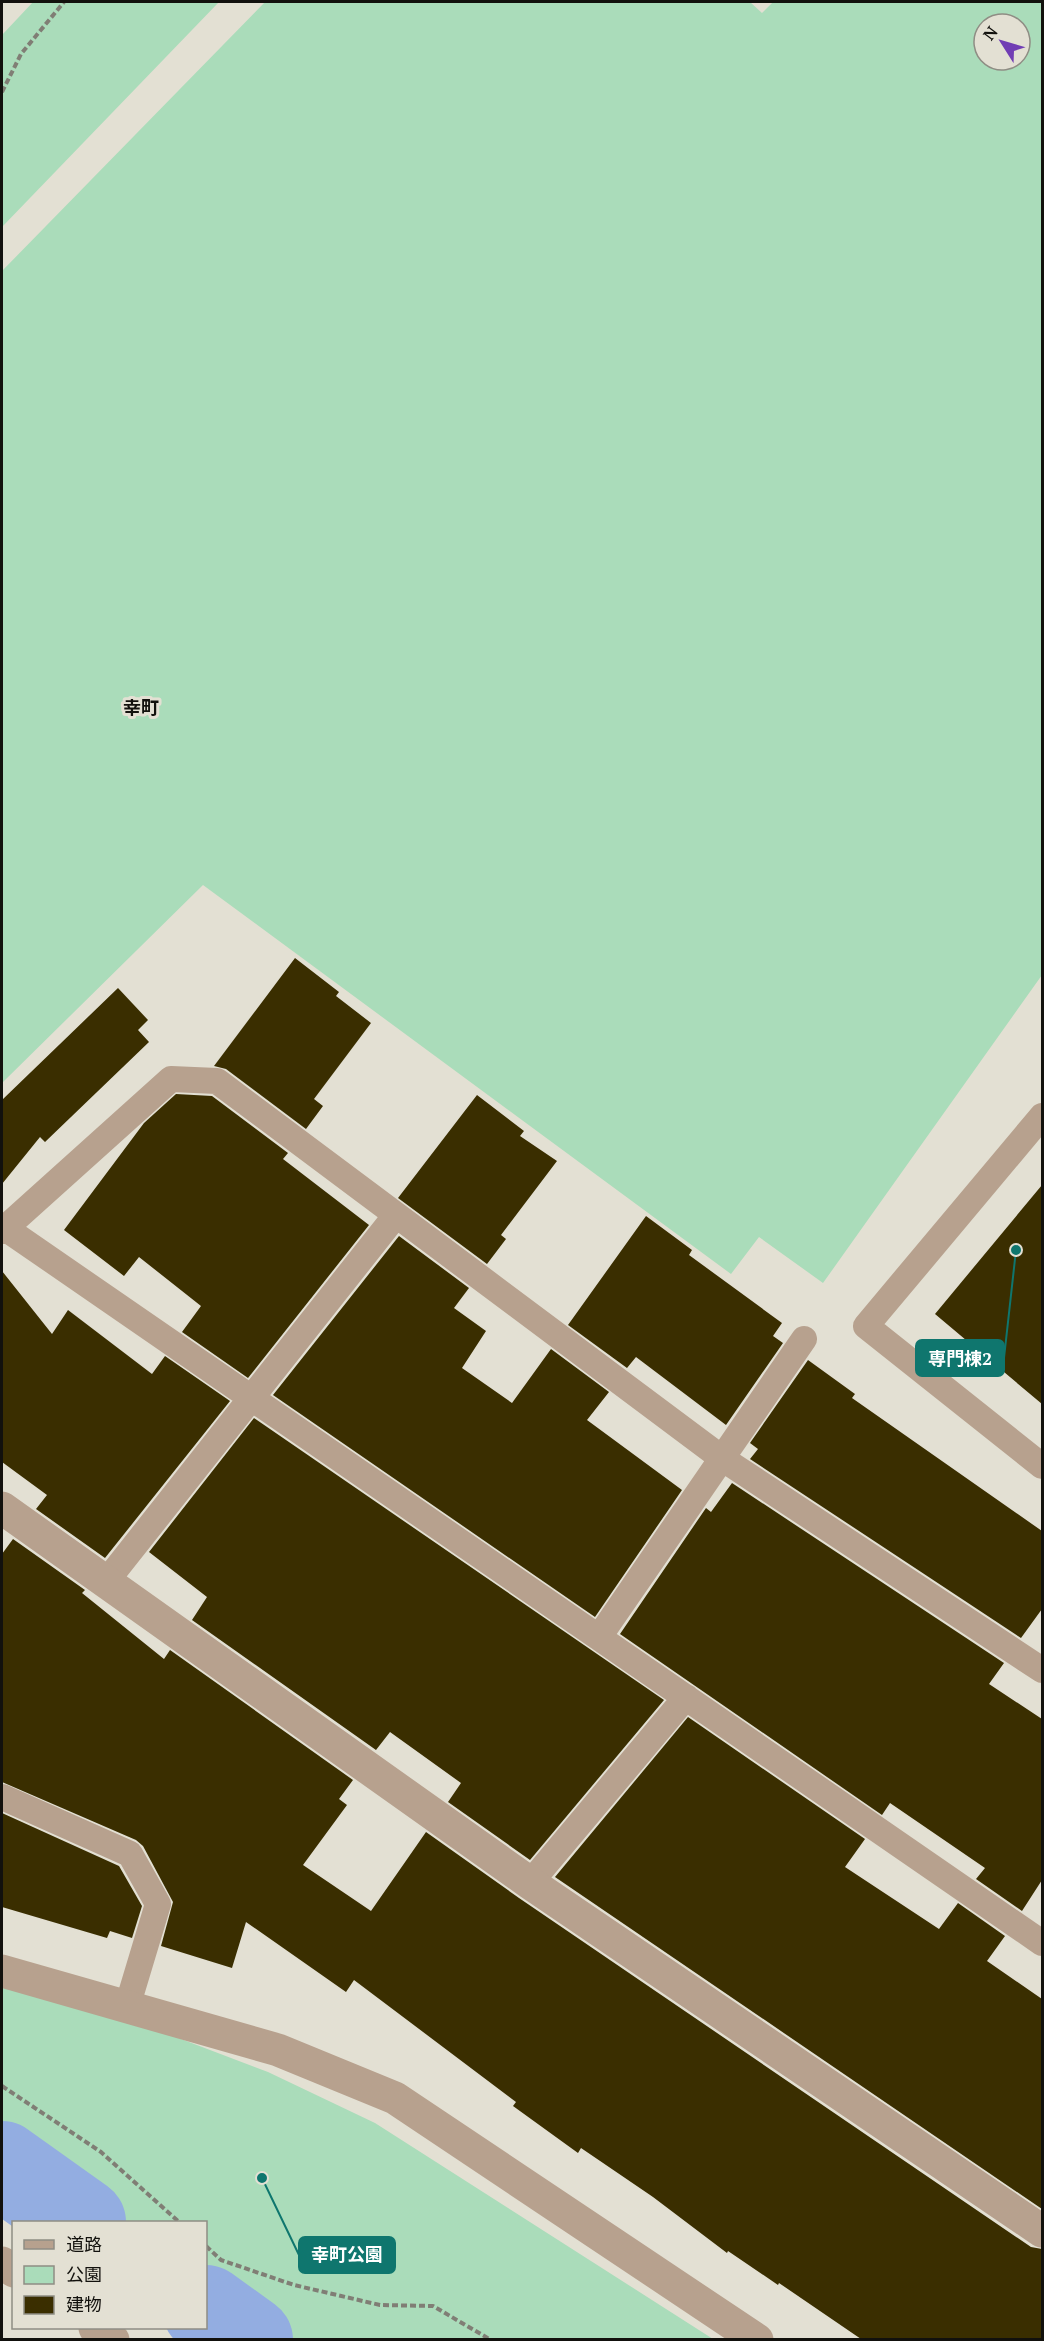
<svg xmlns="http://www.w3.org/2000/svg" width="1044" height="2341" viewBox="0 0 1044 2341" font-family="'PT Serif','Noto Sans JP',serif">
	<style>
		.green { fill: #aadcba; fill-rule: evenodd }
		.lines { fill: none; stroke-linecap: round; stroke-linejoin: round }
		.river { stroke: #93ade1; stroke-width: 88 }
		.building { fill: #3a2e00 }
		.path { stroke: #807e75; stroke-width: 4; stroke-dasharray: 6 3; stroke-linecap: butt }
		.service { stroke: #b7a18e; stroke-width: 26 }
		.minor { stroke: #b7a18e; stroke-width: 33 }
		.labels { text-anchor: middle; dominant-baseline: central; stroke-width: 6; stroke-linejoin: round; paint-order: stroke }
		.neighbourhood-label { font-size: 18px; font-weight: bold; fill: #12110d; stroke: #e3e0d3 }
		.leader { fill: none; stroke: #0f766e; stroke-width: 2 }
		.callout-dot { fill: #0f766e; stroke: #e3e0d3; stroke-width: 2 }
		.callout { fill: #0f766e; stroke: #0f766e; stroke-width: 2 }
		.callout-label { font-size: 18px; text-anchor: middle; font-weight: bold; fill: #fff }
	</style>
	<rect width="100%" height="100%" fill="#e3e0d3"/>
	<!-- green -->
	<path class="green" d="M33,2H219L2,227V35Z
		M265,2H750L762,13L773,2H1042V975L823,1283L759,1237L731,1274L203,885L2,1083V271ZM984,24H1020V60H984Z
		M2,1971L268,2072L375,2123L713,2339H289L206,2280V2222H126L2,2133Z"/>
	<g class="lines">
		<!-- river -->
		<path class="river" d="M2,2165L82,2222
			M206,2309L249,2340"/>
	</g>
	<!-- building -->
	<path class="building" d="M295,958L339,992L336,996L371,1023L314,1099L323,1106L306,1129L226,1069L214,1066Z
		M118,988L148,1020L138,1030L149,1042L45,1142L40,1137L2,1184V1100Z
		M176,1094L212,1096L288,1153L283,1159L369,1225L248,1378L182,1332L201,1306L139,1257L124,1276L64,1230L144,1123Z
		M477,1095L524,1131L520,1136L557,1161L501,1235L506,1239L487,1264L398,1198Z
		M1042,1185V1404L935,1314Z
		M646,1216L692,1250L689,1255L782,1323L773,1336L783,1343L726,1425L636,1357L627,1368L568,1325Z
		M399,1236L469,1288L454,1308L486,1331L462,1368L512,1403L551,1349L609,1392L587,1420L682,1490L595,1617L273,1395Z
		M2,1271L52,1334L68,1310L152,1374L165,1356L230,1401L105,1558L36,1509L47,1495L2,1462Z
		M808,1360L855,1394L852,1398L1042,1531V1609L1021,1638L750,1459L758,1449L750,1443Z
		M254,1418L664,1700L530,1860L448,1802L461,1783L390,1732L376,1750L192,1620L207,1597L149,1552Z
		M732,1483L1004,1663L989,1684L1042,1719V1880L1022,1911L976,1879L985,1868L890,1803L882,1815L620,1634L706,1508L711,1512Z
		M13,1539L85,1590L82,1593L164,1659L170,1650L353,1780L339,1799L347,1805L303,1865L371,1911L426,1832L519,1898L1031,2247L1042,2249V2340L861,2339L779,2283L778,2285L728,2251L727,2253L653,2197L581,2148L578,2153L513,2106L516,2102L354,1980L346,1992L246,1922L232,1968L161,1946L173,1902L143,1846L136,1840L2,1782V1554Z
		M688,1717L865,1839L845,1867L939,1929L958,1903L1005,1936L987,1961L1042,1999V2209L555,1877Z
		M2,1813L119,1866L142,1906L132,1938L110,1931L107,1938L2,1907Z"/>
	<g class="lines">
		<!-- path -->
		<path class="path" d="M2,92L21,54L64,2
			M2,2086L101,2152L179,2222
			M206,2246L221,2260L294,2285L380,2305L433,2306L491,2340"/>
		<!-- service -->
		<path class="service" d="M1042,1116L866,1326L1042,1466
			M2,1226L1042,1943
			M2,1231L171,1079L217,1081L723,1459L1042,1670
			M105,1583L396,1215
			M599,1637L804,1339
			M2,1797L130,1854L158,1904L127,2007
			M530,1883L686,1697"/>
		<!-- minor -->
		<path class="minor" d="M2,1508L530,1883L1042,2231
			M2,1971L278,2050L395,2098L757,2340
			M2,2263L14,2271
			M95,2328L113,2340"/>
	</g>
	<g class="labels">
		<!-- neighbourhood labels -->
		<g class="neighbourhood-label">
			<text x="141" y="707">幸町</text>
		</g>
	</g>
	<!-- callouts -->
	<path class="leader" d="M1016 1250L1004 1358M262 2178L299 2255"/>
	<g class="callout-dot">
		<circle cx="1016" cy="1250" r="6"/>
		<circle cx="262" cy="2178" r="6"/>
	</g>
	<g class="callout">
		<rect x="916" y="1340" width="88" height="36" rx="6"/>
		<rect x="299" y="2237" width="96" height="36" rx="6"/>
	</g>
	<g class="callout-label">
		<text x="960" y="1365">専門棟2</text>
		<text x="347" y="2261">幸町公園</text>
	</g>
	<!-- border -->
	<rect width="1044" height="2341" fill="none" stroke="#12110d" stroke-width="6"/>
	<!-- legend -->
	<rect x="12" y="2221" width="195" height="108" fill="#e3e0d3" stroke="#8f8d84" stroke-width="1.5"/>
	<rect x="24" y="2240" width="30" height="9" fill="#b7a18e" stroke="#8f8d84" stroke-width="1.5"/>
	<text x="66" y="2251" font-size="18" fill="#12110d">道路</text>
	<rect x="24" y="2266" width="30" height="18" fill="#aadcba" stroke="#8f8d84" stroke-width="1.5"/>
	<text x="66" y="2281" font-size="18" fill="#12110d">公園</text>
	<rect x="24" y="2296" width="30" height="18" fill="#3a2e00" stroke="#8f8d84" stroke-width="1.5"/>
	<text x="66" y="2311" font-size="18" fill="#12110d">建物</text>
	<!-- north arrow -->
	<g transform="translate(1002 42) rotate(307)"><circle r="28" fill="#e3e0d3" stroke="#8f8d84" stroke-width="1.5"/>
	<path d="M0-4.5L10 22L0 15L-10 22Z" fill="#713db4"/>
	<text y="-9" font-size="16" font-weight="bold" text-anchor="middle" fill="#12110d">N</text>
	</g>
</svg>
